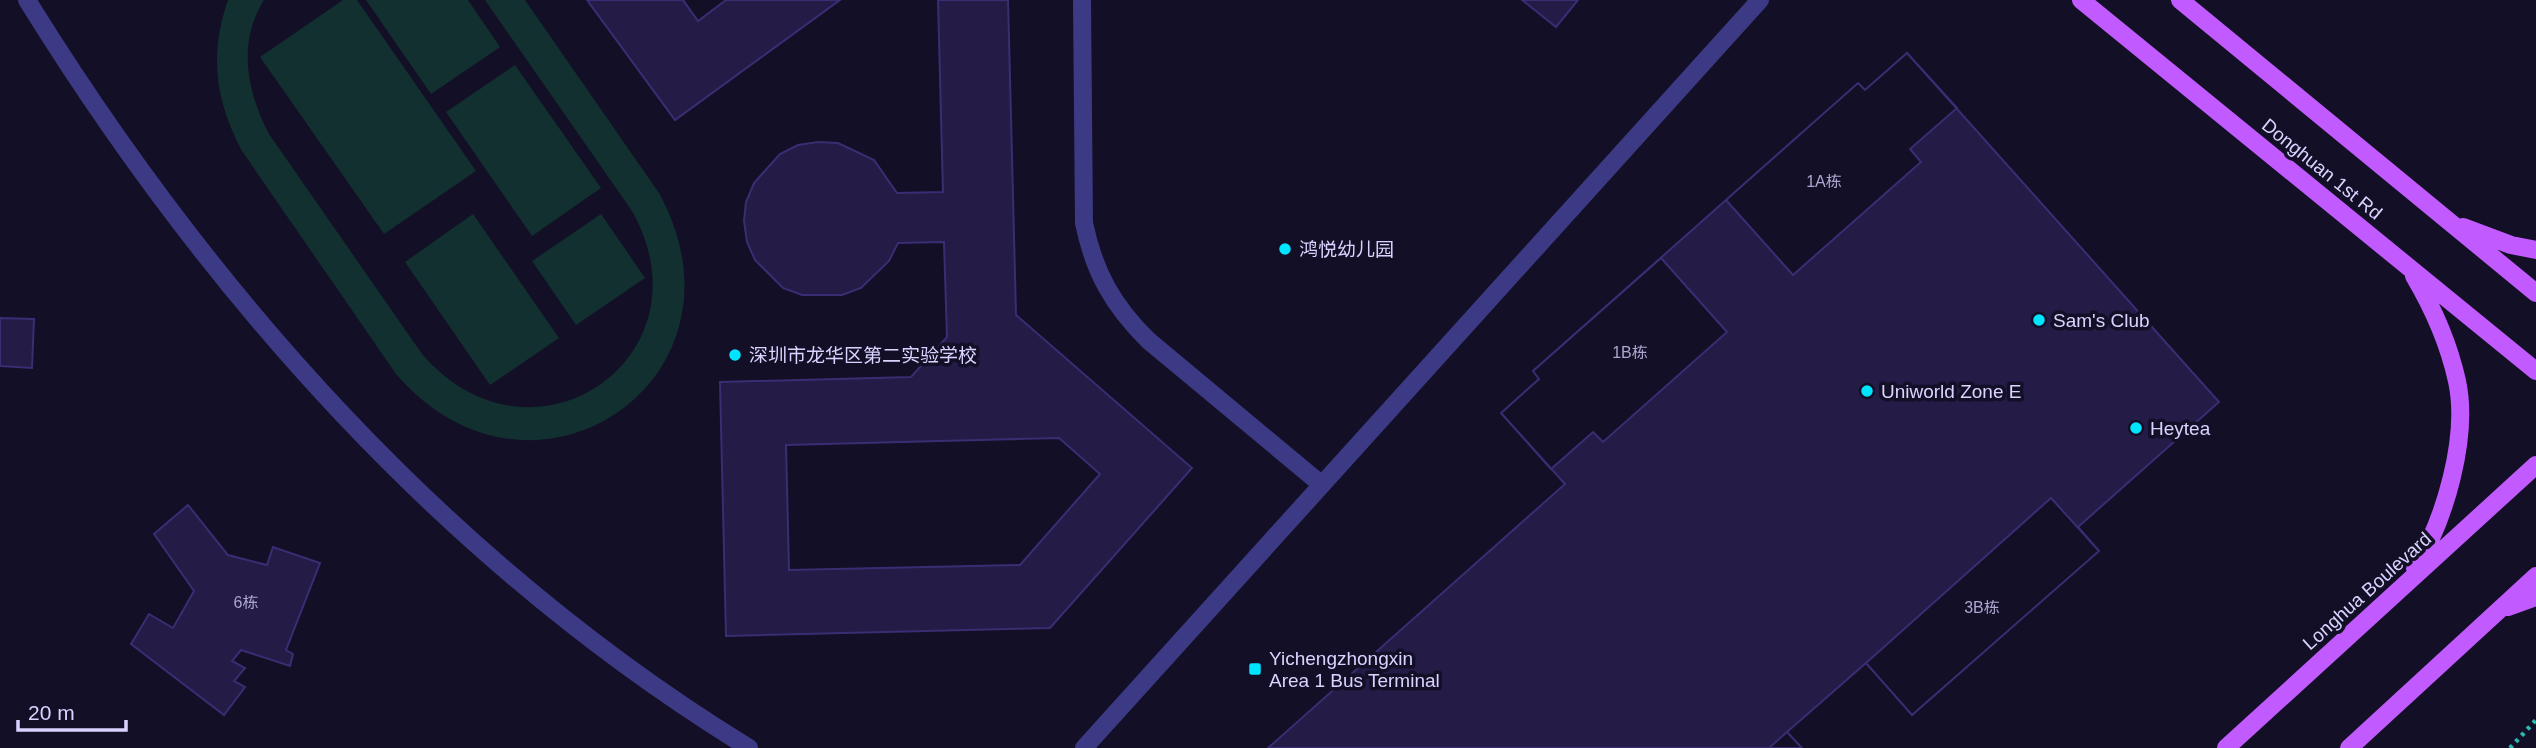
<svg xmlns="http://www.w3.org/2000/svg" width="2536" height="748" viewBox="0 0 2536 748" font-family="Helvetica,'Noto Sans SC',sans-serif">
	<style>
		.green { fill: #12302f }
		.building { fill: #241b47; stroke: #3b2d73; stroke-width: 2; fill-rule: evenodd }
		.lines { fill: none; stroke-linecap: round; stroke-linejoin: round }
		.path { stroke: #2fb8b0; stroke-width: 4.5; stroke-dasharray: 3.5 5; stroke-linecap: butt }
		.minor { stroke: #3d3a85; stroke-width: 18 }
		.primary { stroke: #c25bff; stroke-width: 18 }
		.poi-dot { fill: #00e5ff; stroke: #130f26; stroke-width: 2.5 }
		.labels { text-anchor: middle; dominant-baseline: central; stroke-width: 7; stroke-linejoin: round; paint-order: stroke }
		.number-label { font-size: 16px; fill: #aca6d1 }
		.street-label { font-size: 19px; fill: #d9d4ff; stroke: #130f26 }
		.poi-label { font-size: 19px; fill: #d9d4ff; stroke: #130f26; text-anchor: start }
	</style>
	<rect width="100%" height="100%" fill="#130f26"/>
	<!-- green -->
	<path class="green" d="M228,0H264C237,43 247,92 269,134L422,354C533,482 714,357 632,211L485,0H525L659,193C761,379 533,533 396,374L242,151C215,100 209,55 228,0Z
		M343,0H357L476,171L384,234L260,57Z
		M366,0H468L500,47L431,94Z
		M515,65L601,188L532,236L446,112Z
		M473,214L559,338L490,385L405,262Z
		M601,214L645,278L576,325L532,261Z"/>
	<!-- building -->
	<path class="building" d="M587,0H683L698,21L726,0H840L675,120Z
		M938,0H1008L1016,315L1192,468L1050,628L726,636L720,382L911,377L947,337L944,242L898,243L889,261L861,288L842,295H802L783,288L755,260L747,242L744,221L746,202L754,183L780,154L798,145L818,142L838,143L874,160L897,193L943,192ZM1059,438L1100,474L1020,565L789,570L786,445Z
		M1522,0H1578L1556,27Z
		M1907,53L2219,402L2078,527L2099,551L1912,715L1866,663L1787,732L1802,748H1268L1565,484L1501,413L1539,379L1533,371L1858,83L1865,90Z
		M1907,53L1957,108L1910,149L1921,162L1793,275L1726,200L1858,83L1865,90Z
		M1661,258L1727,332L1603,442L1593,432L1551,469L1501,413L1539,379L1533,371Z
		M0,318L34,319L32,368L0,366Z
		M2051,498L2099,551L1912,715L1866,663Z
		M188,505L228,555L267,565L273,547L320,563L286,650L293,654L290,666L241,650L232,661L245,668L234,681L245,687L224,715L131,644L149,614L173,628L194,591L154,534Z
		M1787,732L1802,748H1769Z"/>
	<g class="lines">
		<!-- path -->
		<path class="path" d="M2510,748L2536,720"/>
		<!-- minor -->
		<path class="minor" d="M27,0C211,297 449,564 749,748
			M1082,0L1084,223C1094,272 1113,306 1149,341L1322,485
			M1084,748L1760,0"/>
		<!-- primary -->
		<path class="primary" d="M2081,0L2536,371
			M2180,0L2536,293
			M2463,227L2511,245L2536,250
			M2414,276C2433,308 2449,345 2457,381C2469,437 2445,520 2415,568
			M2508,607L2536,597
			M2226,748L2536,465
			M2349,748L2536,576"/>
	</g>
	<!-- markers -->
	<g class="poi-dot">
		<circle cx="1285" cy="249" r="7"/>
		<circle cx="2039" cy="320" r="7"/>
		<circle cx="735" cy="355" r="7"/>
		<circle cx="1867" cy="391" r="7"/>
		<circle cx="2136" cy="428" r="7"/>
		<rect x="1248" y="662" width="14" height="14" rx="3.5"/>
	</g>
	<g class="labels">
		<!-- number labels -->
		<g class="number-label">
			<text x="1824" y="181">1A栋</text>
			<text x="1630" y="352">1B栋</text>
			<text x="246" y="602">6栋</text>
			<text x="1982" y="607">3B栋</text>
		</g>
		<!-- street labels -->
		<g class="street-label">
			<text transform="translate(2322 169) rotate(39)">Donghuan 1st Rd</text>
			<text transform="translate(2367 591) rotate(-42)">Longhua Boulevard</text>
		</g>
		<!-- poi labels -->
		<g class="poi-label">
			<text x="1299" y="249">鸿悦幼儿园</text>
			<text x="2053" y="320">Sam's Club</text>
			<text x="749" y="355">深圳市龙华区第二实验学校</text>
			<text x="1881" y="391">Uniworld Zone E</text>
			<text x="2150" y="428">Heytea</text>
			<text x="1269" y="658">Yichengzhongxin<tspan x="1269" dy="22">Area 1 Bus Terminal</tspan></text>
		</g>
	</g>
	<!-- scale -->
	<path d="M18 720v10h108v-10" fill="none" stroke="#d9d4ff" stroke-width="3.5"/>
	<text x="28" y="720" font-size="21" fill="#d9d4ff" stroke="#130f26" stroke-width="5" paint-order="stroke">20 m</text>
</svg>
